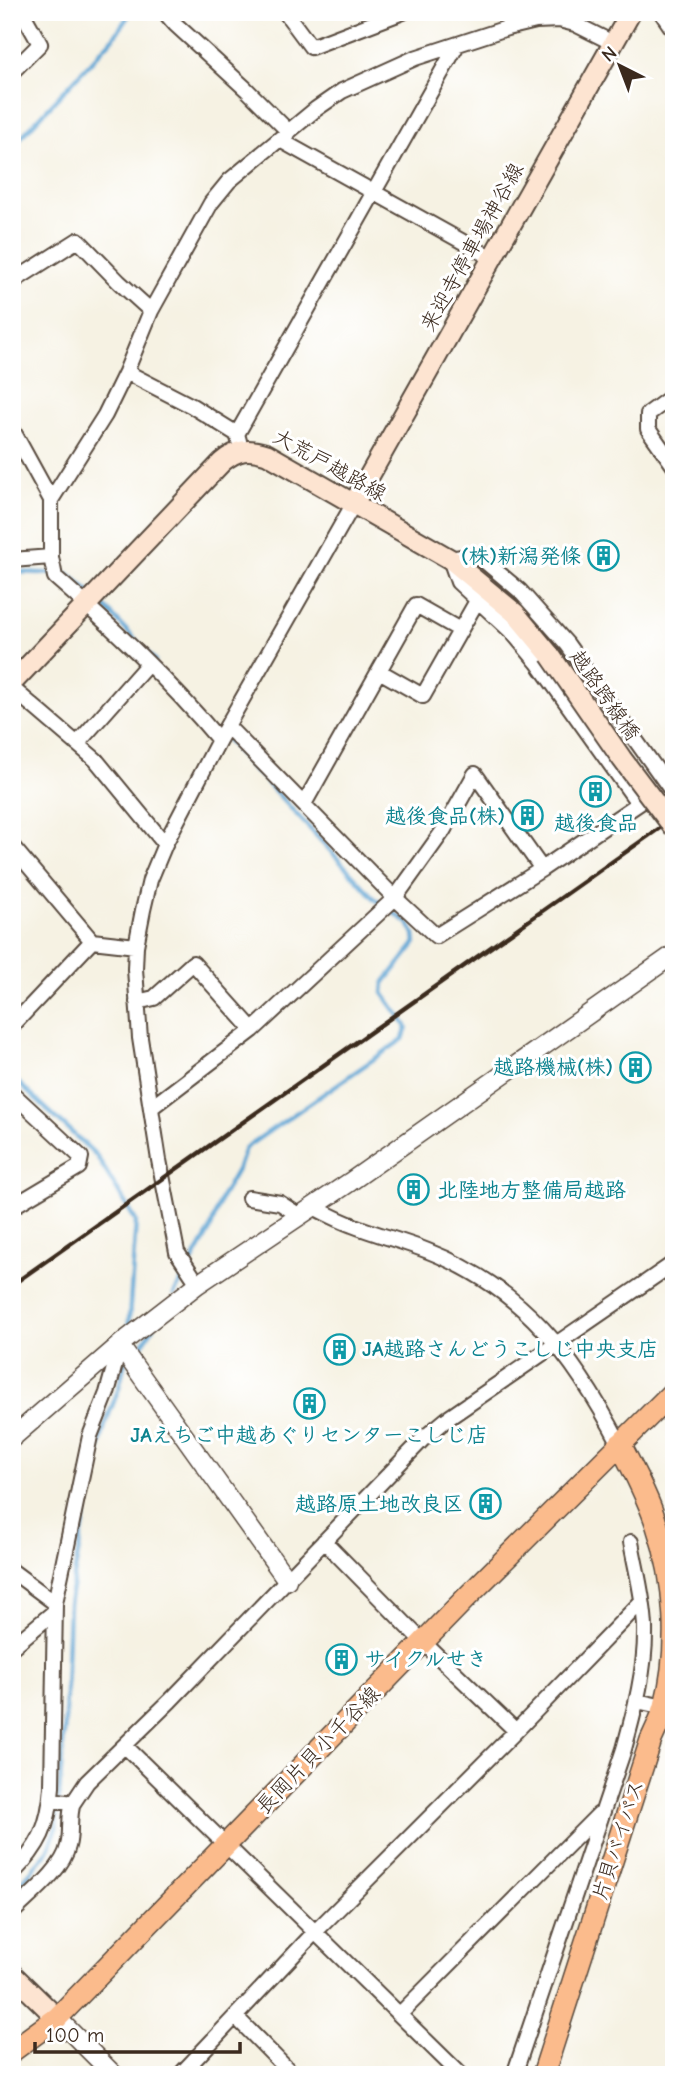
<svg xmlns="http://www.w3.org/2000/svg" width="686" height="2087" viewBox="0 0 686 2087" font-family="'Comic Neue','Klee One',sans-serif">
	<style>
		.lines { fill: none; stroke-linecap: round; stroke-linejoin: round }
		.stream { stroke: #5da4d3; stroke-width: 4.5 }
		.minor-casing { stroke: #57483c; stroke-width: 18 }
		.tertiary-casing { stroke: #57483c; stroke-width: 21 }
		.secondary-casing { stroke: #57483c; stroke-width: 23 }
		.primary-casing { stroke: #57483c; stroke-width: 24 }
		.minor { stroke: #fff; stroke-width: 14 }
		.tertiary { stroke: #fff; stroke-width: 18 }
		.secondary { stroke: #fde4d1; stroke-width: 19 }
		.primary { stroke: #fbbb8c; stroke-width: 21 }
		.rail { stroke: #3b2a1e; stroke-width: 4.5 }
		.secondary-bridge-casing { stroke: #57483c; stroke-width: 23; stroke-linecap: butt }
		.secondary-bridge { stroke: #fde4d1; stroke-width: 19 }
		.labels { text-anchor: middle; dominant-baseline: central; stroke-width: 6; stroke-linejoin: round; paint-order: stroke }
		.street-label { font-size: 21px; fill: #3b2a1e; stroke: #fff }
		.culture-label { font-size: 21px; font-weight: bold; fill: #0d838f; stroke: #fff; text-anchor: end }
	</style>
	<rect width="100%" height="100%" fill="#fff"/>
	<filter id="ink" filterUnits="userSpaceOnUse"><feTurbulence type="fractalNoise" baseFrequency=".0143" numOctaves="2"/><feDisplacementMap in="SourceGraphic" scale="14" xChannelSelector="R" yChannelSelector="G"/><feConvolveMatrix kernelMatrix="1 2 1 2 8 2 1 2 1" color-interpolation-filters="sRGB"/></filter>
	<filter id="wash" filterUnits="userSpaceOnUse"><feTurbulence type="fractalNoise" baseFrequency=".00686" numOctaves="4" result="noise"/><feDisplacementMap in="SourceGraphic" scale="28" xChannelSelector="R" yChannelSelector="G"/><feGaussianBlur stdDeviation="1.57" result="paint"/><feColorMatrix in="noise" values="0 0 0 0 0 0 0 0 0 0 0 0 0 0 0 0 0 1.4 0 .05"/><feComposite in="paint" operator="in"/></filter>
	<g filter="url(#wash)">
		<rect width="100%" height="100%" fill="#f6f2e3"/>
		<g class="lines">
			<!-- stream -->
			<path class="stream" d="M12,147L114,37L131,12
				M12,572L69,574L90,592
				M99,601L155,661
				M12,1077L96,1155L136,1221L128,1333
				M174,1294L210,1230L221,1198L238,1168L245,1148L403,1039L407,1027L383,993L384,983L415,944L414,934L409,924L375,899L261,776L255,772L225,737
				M135,1356L153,1328
				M12,1893L48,1851L56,1830L65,1722L69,1604L93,1472L105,1425L119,1388L125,1362"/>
		</g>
	</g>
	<g filter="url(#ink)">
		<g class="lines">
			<defs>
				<path id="minor" d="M174,12L168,16L175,24L246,89L289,132
					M285,12L311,47L403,12
					M661,12L674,31
					M12,72L40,44L22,12
					M280,140L492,258
					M12,282L78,240L119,282L151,311
					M126,372L192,406L237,434L239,441
					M674,395L648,414V429L674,466
					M12,429L51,500
					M237,434L457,45
					M12,560L51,557
					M379,671L423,696L478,599
					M12,688L96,760L165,844
					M227,726L395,898L436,936L542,869L644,800
					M219,740C170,681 113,628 55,577L51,557V500L105,415L126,372L151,311L211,203L229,181L316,109L342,91L415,58L507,28L536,21L559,20L575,24L613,43
					M77,744L148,664
					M638,803L538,663L513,633L458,582L450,559L474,555L482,559L520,591L567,644L669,787
					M304,804L416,605L460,630
					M12,846L92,941L136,946
					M137,1002L154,998L193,963L253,1030
					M12,1026L92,941
					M12,1093L81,1157L79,1167L12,1207
					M152,1107L253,1030L395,898L443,831L475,774L542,869
					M249,1198L280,1203L300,1216
					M313,1207C326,1213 338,1220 352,1225C377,1235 403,1241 428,1251C523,1288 574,1356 620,1444
					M198,1284L177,1252L159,1160L140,1038L135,969L136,946L143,910L150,880L165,844L219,740L354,503
					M324,1541L423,1642L516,1731
					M12,1571L55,1603
					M12,1647L54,1612
					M637,1701L673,1709
					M125,1746L461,2075
					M51,1800L73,1803L87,1782L170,1701L424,1438L447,1419L674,1263
					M12,1874C40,1846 49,1826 52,1787L55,1603L90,1436L107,1393L120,1346
					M12,1913C29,1896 63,1870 68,1846C72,1832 68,1817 73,1803
					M400,2014L599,1814
					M236,2017L293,2075
					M180,2075L315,1932L516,1731L642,1601
					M514,2075L624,1749C635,1709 646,1669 645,1627C644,1599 636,1570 631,1542"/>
				<path id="tertiary" d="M120,1346L287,1580
					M12,1438L123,1342L198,1284L350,1182L674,954
					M57,2018L114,2075"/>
				<path id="secondary" d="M354,503L631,12
					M12,683L222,462C238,449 248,448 267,454L450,559L515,613L550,655
					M12,1974L57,2018"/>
				<path id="primary" d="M12,2051L57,2018L467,1597L674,1391
					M543,2075L651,1740C656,1729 662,1717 665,1706C680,1649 676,1581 657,1526C648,1497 633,1470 620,1444"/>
			</defs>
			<!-- minor casing -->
			<use href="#minor" class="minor-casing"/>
			<!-- tertiary casing -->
			<use href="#tertiary" class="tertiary-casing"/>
			<!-- secondary casing -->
			<use href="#secondary" class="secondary-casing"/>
			<!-- primary casing -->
			<use href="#primary" class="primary-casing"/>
			<!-- minor -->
			<use href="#minor" class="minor"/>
			<!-- tertiary -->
			<use href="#tertiary" class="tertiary"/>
			<!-- secondary -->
			<use href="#secondary" class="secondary"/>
			<!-- primary -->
			<use href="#primary" class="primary"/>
			<!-- rail -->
			<path class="rail" d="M12,1285L674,818"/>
			<defs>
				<path id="secondary-bridge" d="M550,655L622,759L674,828"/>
			</defs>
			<!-- secondary-bridge casing -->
			<use href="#secondary-bridge" class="secondary-bridge-casing"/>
			<!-- secondary-bridge -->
			<use href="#secondary-bridge" class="secondary-bridge"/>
		</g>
	</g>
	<!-- icons -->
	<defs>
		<symbol id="building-ring" viewBox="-11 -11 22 22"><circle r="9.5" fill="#fff" stroke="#0f9aa8" stroke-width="1.5"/><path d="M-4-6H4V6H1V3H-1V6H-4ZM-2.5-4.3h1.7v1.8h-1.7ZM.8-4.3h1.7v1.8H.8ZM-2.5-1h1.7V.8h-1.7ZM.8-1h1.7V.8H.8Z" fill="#0f9aa8"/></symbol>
	</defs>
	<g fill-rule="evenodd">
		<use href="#building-ring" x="586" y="538" width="35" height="35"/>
		<use href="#building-ring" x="578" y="774" width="35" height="35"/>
		<use href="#building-ring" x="510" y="798" width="35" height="35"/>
		<use href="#building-ring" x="618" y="1050" width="35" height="35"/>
		<use href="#building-ring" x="396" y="1172" width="35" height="35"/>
		<use href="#building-ring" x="322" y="1332" width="35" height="35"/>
		<use href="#building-ring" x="292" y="1386" width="35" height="35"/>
		<use href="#building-ring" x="468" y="1486" width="35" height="35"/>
		<use href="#building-ring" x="324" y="1642" width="35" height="35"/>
	</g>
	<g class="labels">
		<!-- street labels -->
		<g class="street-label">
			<text transform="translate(472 247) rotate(-61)">来迎寺停車場神谷線</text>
			<text transform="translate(330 465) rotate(29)">大荒戸越路線</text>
			<text transform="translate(605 695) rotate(55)">越路跨線橋</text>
			<text transform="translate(318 1750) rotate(-46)">長岡片貝小千谷線</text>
			<text transform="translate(618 1840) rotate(-72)">片貝バイパス</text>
		</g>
		<!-- culture labels -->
		<g class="culture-label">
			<text x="581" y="556">(株)新潟発條</text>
			<text x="505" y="816">越後食品(株)</text>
			<text x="596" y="823" text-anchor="middle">越後食品</text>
			<text x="613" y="1067">越路機械(株)</text>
			<text x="437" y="1190" text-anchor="start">北陸地方整備局越路</text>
			<text x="362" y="1349" text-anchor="start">JA越路さんどうこしじ中央支店</text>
			<text x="309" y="1435" text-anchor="middle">JAえちご中越あぐりセンターこしじ店</text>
			<text x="463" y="1504">越路原土地改良区</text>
			<text x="364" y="1659" text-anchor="start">サイクルせき</text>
		</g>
	</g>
	<!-- margin -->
	<rect width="686" height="2087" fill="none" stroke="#fff" stroke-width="42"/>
	<!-- north arrow -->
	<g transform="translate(620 66) rotate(318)" stroke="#ffffff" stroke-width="5" paint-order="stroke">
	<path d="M0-5L12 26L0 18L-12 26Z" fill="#3b2a1e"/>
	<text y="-10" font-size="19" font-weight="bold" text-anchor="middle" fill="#3b2a1e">N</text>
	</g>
	<!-- scale -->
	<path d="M35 2042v10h205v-10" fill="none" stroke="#3b2a1e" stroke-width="3.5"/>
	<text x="46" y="2042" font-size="21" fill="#3b2a1e" stroke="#ffffff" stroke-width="5" paint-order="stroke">100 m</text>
</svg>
